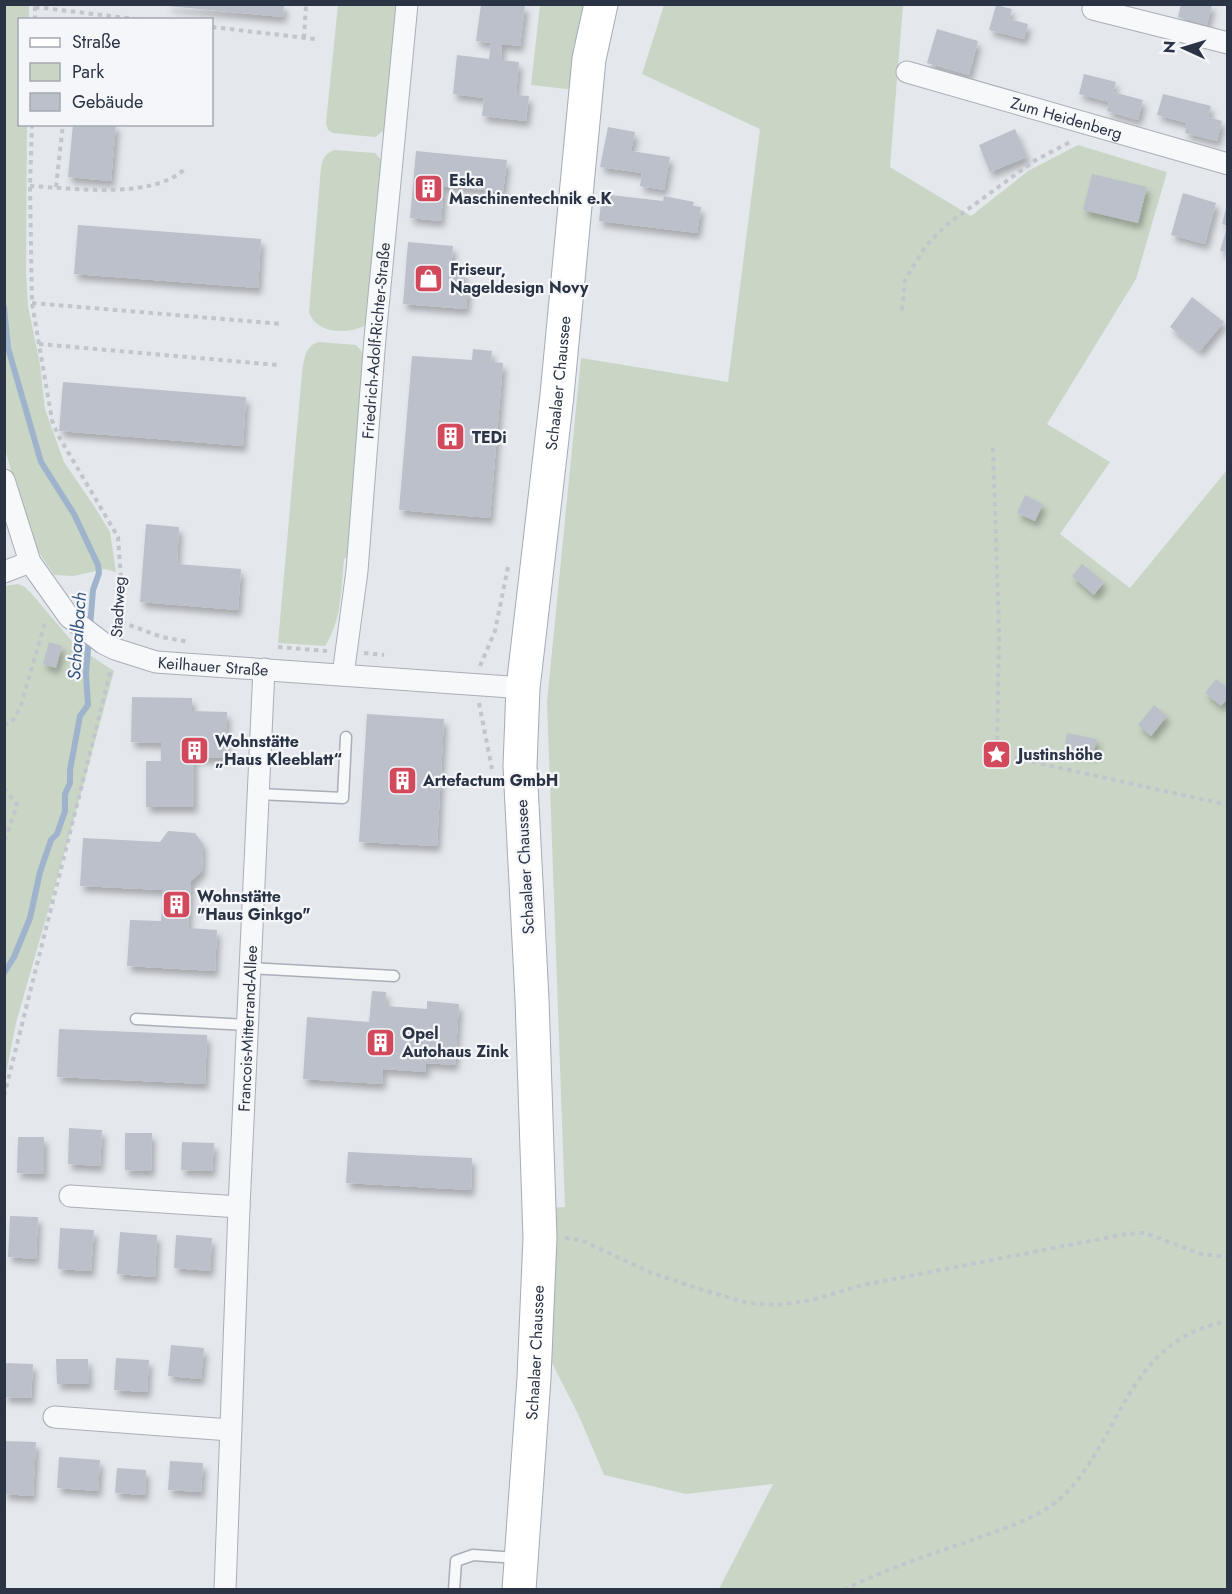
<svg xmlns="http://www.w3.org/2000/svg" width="1232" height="1594" viewBox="0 0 1232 1594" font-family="Jost,sans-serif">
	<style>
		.green { fill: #c9d6c5 }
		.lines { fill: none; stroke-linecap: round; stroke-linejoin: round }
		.stream { stroke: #9fb4cc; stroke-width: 6 }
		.building { fill: #bbc0ca; filter: url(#shadow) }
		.lane-casing { stroke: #a9aeb7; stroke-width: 13 }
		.street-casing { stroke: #a9aeb7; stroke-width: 23 }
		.primary-casing { stroke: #a3abb8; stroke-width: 35 }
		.path { stroke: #c2c5cb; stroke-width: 4; stroke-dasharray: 4.5 4.5; stroke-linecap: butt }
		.lane { stroke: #f7f8fa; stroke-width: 10 }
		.street { stroke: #f7f8fa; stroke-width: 21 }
		.primary { stroke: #fff; stroke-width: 33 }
		.labels { text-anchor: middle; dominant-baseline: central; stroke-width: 4.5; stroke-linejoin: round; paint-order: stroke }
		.street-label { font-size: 16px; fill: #2b3445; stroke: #f4f6f9 }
		.poi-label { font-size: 16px; font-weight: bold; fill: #2b3445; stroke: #f4f6f9; text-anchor: start }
		.water-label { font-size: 18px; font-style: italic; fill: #34527a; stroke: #f4f6f9 }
	</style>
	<defs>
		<filter id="shadow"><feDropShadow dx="3.5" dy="6" stdDeviation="3" flood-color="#0004"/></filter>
	</defs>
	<rect width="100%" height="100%" fill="#e4e7ec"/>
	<!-- green -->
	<path class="green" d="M5,5H29V19L20,20V124L27,125L26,273L28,306L40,365L45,409L64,462L94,506L110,532L116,572L105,569L73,576L54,575L38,551L20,502L5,449Z
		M338,5H397L385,130L375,137L333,133L328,130L326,123Z
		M540,5H590L575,90L531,85Z
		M664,5H903L890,167L971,216L1028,171L1078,145L1167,172L1136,279L1047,424L1110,462L1060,534L1130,588L1227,470V1589H719L773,1484L686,1494L604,1475L579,1416L549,1357L552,1208L565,1207L547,702L581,358L728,382L760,129L642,74Z
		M334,150L375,153L383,162L366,325C348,335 316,334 309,312L321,167C323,158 325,154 334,150Z
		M319,342L356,345L363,353L366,361L348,556L344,559C341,589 342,620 325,646L278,643L302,373C304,360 305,345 319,342Z
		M18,584L25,587L31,593L76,646L114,671L69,837L16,1023L5,1079V586Z"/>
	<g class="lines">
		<!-- stream -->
		<path class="stream" d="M4,307L8,348L41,462L74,514L98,565L99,573L93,590L90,627
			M4,973L14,957L30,918L40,872L51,840L57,834L65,811V794L70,783V770L80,716L88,705L86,674L89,637"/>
	</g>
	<!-- building -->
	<path class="building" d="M167,4H284L283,17L167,6Z
		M1181,4H1212L1207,25L1178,17Z
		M481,5H525L520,46L502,44L501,60L519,62L516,95L529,96L526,121L482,116L484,98L453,94L457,55L489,59L491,43L476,41Z
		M996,5L1012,9L1009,19L1028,24L1024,39L989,30Z
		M937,29L978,41L969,75L927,63Z
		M1084,74L1116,82L1113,92L1143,100L1138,120L1107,111L1109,102L1079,94Z
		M1163,94L1211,106L1208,117L1222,121L1217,141L1185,133L1187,123L1157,115Z
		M73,124H116L111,181L68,177Z
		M608,127L635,132L631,151L670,157L664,190L640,186L642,173L600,167Z
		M1015,129L1027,157L990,172L979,145Z
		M416,151L507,160L503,192L444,186L441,221L410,218Z
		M1092,174L1147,187L1138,223L1083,210Z
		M1183,193L1216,203L1205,244L1171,235Z
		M602,194L663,201L664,196L694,202L693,206L701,207L697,233L599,221Z
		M1227,204H1228V226L1222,224Z
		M78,225L261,239L258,288L74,274Z
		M1227,227H1228V252L1220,251Z
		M408,242L453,246L451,270L464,271L462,288H468L466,309L403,304Z
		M1192,297L1224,322L1200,351L1170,327Z
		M473,349L492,351L491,362L503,363L490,518L399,510L412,356L472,360Z
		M63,382L246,397L243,446L59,431Z
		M1025,495L1043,504L1035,521L1017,513Z
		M146,524L179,527L177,564L241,569L238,610L140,602Z
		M1082,564L1104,582L1094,595L1072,576Z
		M49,642L62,646L56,668L43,664Z
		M1216,679L1228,688V698L1221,706L1205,693Z
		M132,697L192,698V711L227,712L226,758H194V807H146V761H161V743L131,742Z
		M1154,705L1167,716L1151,736L1138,725Z
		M367,714L444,719L437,846L359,842Z
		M1067,733L1097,739L1093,755L1064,749Z
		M168,831L195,833L203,844L202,871L191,881L188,928L217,930L215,971L127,966L130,920L161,921L163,890L80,886L83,838L160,842Z
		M372,991L386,992L385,1006L427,1009V1001L459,1004L455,1065L426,1063V1072L383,1069L382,1084L303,1079L307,1017L369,1022Z
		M59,1029L207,1035L205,1084L57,1077Z
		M69,1128L102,1130L100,1166L68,1164Z
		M125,1133H152L151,1171L125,1170Z
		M18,1137H44V1174L17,1173Z
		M182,1142L214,1143L212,1171L181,1170Z
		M348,1152L472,1158L471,1190L346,1183Z
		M10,1216L38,1217L36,1259L8,1257Z
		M60,1228L94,1230L91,1271L58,1269Z
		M120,1232L157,1235L155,1277L117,1274Z
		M176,1235L212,1238L210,1271L174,1268Z
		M171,1345L204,1348L201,1379L168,1376Z
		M116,1358L149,1360L147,1392L114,1390Z
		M56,1359H88L89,1384H57Z
		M4,1363L33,1364L31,1398L4,1397Z
		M4,1441L36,1442L33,1496L4,1494Z
		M59,1457L100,1460L98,1491L57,1488Z
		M170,1461L203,1463L201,1492L168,1490Z
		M117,1468L146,1470L145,1495L115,1493Z"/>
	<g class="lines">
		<defs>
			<path id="lane" d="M259,794L343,798L346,737
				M250,968L394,976
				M136,1019L247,1025
				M454,1590L456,1561L473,1555L519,1558"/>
			<g id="street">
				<path d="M1093,9L1228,43"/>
				<path id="s1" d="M907,72L1228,164"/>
				<path id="s2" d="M4,480L30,562L69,617L103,643L115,649L156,662L523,688"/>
				<path d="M4,572L30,562"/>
				<path id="s3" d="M343,675L357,571L375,338L407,4"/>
				<path d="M70,1196L239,1207"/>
				<path d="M54,1417L230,1430"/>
				<path id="s4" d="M225,1590L239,1207L264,669"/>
			</g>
			<g id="primary">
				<path id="s5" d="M519,1590L534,1378L540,1238L532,999L520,766L523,688L557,395L589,59L601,4"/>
			</g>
		</defs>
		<!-- lane casing -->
		<use href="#lane" class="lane-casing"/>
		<!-- street casing -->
		<use href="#street" class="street-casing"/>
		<!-- primary casing -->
		<use href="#primary" class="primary-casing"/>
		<!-- path -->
		<path class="path" d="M35,7L144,20
			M35,20V5
			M212,27L315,39
			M304,38L306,4
			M32,124L30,186L32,303L52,420L58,435L118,537L121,579L119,629
			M30,186C73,188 151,200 185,169
			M56,187L63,124
			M32,303L283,324
			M902,310L905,280L925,247L945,226L1034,161L1072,141
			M39,344L278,365
			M993,448L999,632L997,754L1228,805
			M121,622L162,637L189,642
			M278,647L327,651
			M364,653L384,655
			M480,666L495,631L508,567
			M479,703L492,769
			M4,726L14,719L21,705L46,619
			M4,788L17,805L4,842
			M4,1096L111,669
			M565,1238L581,1240L652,1273L706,1291L748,1303L776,1305L812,1300L863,1285L1126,1234L1145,1233L1201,1254L1228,1257
			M844,1590C885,1569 929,1555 972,1540C1000,1530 1039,1518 1062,1497C1111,1451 1123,1371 1185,1336C1197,1328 1214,1325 1228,1320"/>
		<!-- lane -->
		<use href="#lane" class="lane"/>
		<!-- street -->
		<use href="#street" class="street"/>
		<!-- primary -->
		<use href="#primary" class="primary"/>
	</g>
	<!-- icons -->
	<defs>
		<symbol id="building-square" viewBox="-11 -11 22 22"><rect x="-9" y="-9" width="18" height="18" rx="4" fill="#d1495b" stroke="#f4f6f9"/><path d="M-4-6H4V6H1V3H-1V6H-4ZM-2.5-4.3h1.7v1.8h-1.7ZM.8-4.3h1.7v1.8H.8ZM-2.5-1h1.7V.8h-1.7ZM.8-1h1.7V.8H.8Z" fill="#fff"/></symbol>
		<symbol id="shop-square" viewBox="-11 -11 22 22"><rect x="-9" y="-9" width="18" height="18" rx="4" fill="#d1495b" stroke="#f4f6f9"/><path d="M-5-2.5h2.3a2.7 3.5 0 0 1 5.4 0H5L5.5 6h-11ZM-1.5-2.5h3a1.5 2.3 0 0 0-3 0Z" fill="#fff"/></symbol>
		<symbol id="sight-square" viewBox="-11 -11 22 22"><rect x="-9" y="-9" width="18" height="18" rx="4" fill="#d1495b" stroke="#f4f6f9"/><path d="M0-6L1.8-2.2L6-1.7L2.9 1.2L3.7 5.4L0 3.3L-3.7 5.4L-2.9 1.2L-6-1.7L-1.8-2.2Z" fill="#fff"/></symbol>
	</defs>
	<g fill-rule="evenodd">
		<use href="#building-square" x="412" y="172" width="33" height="33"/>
		<use href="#shop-square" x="412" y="262" width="33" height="33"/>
		<use href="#building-square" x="434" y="420" width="33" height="33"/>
		<use href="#building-square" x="178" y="734" width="33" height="33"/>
		<use href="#sight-square" x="980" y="738" width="33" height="33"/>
		<use href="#building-square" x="386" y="764" width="33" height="33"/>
		<use href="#building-square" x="160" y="888" width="33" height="33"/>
		<use href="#building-square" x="364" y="1026" width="33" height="33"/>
	</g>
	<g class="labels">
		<!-- street labels -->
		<g class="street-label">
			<text stroke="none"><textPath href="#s1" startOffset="166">Zum Heidenberg</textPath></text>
			<text stroke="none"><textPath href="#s3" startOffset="336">Friedrich-Adolf-Richter-Straße</textPath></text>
			<text stroke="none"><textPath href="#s5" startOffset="1210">Schaalaer Chaussee</textPath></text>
			<text transform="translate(118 607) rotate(-87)">Stadtweg</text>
			<text stroke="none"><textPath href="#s2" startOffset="310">Keilhauer Straße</textPath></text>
			<text transform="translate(525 867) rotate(-93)">Schaalaer Chaussee</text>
			<text stroke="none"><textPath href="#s4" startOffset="562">Francois-Mitterrand-Allee</textPath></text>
			<text stroke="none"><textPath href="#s5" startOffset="238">Schaalaer Chaussee</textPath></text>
		</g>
		<!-- poi labels -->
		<g class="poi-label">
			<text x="449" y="180">Eska<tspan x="449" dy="18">Maschinentechnik e.K</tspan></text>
			<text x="450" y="269">Friseur,<tspan x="450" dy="18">Nageldesign Novy</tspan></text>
			<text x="472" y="437">TEDi</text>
			<text x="215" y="741">Wohnstätte<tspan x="215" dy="18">„Haus Kleeblatt“</tspan></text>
			<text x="1018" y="754">Justinshöhe</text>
			<text x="423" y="780">Artefactum GmbH</text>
			<text x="197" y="896">Wohnstätte<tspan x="197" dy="18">"Haus Ginkgo"</tspan></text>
			<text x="402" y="1033">Opel<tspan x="402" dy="18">Autohaus Zink</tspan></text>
		</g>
		<!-- water labels -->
		<g class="water-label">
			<text transform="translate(77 636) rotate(-86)">Schaalbach</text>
		</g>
	</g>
	<!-- border -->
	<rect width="1232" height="1594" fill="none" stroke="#2b3445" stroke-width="12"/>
	<!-- legend -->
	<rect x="18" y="18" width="195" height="108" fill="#f4f6f9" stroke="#a4a8b1" stroke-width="1.5"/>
	<rect x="30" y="38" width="30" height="9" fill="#ffffff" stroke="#a4a8b1" stroke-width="1.5"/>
	<text x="72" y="48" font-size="18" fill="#2b3445">Straße</text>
	<rect x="30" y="63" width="30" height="18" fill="#c9d6c5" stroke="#a4a8b1" stroke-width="1.5"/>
	<text x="72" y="78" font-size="18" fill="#2b3445">Park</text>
	<rect x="30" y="93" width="30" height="18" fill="#bbc0ca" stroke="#a4a8b1" stroke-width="1.5"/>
	<text x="72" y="108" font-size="18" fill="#2b3445">Gebäude</text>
	<!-- north arrow -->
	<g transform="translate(1184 48) rotate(274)" stroke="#f4f6f9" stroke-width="4.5" paint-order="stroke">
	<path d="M0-4.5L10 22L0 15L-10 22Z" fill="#2b3445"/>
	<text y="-9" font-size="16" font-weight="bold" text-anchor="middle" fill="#2b3445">N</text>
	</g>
</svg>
